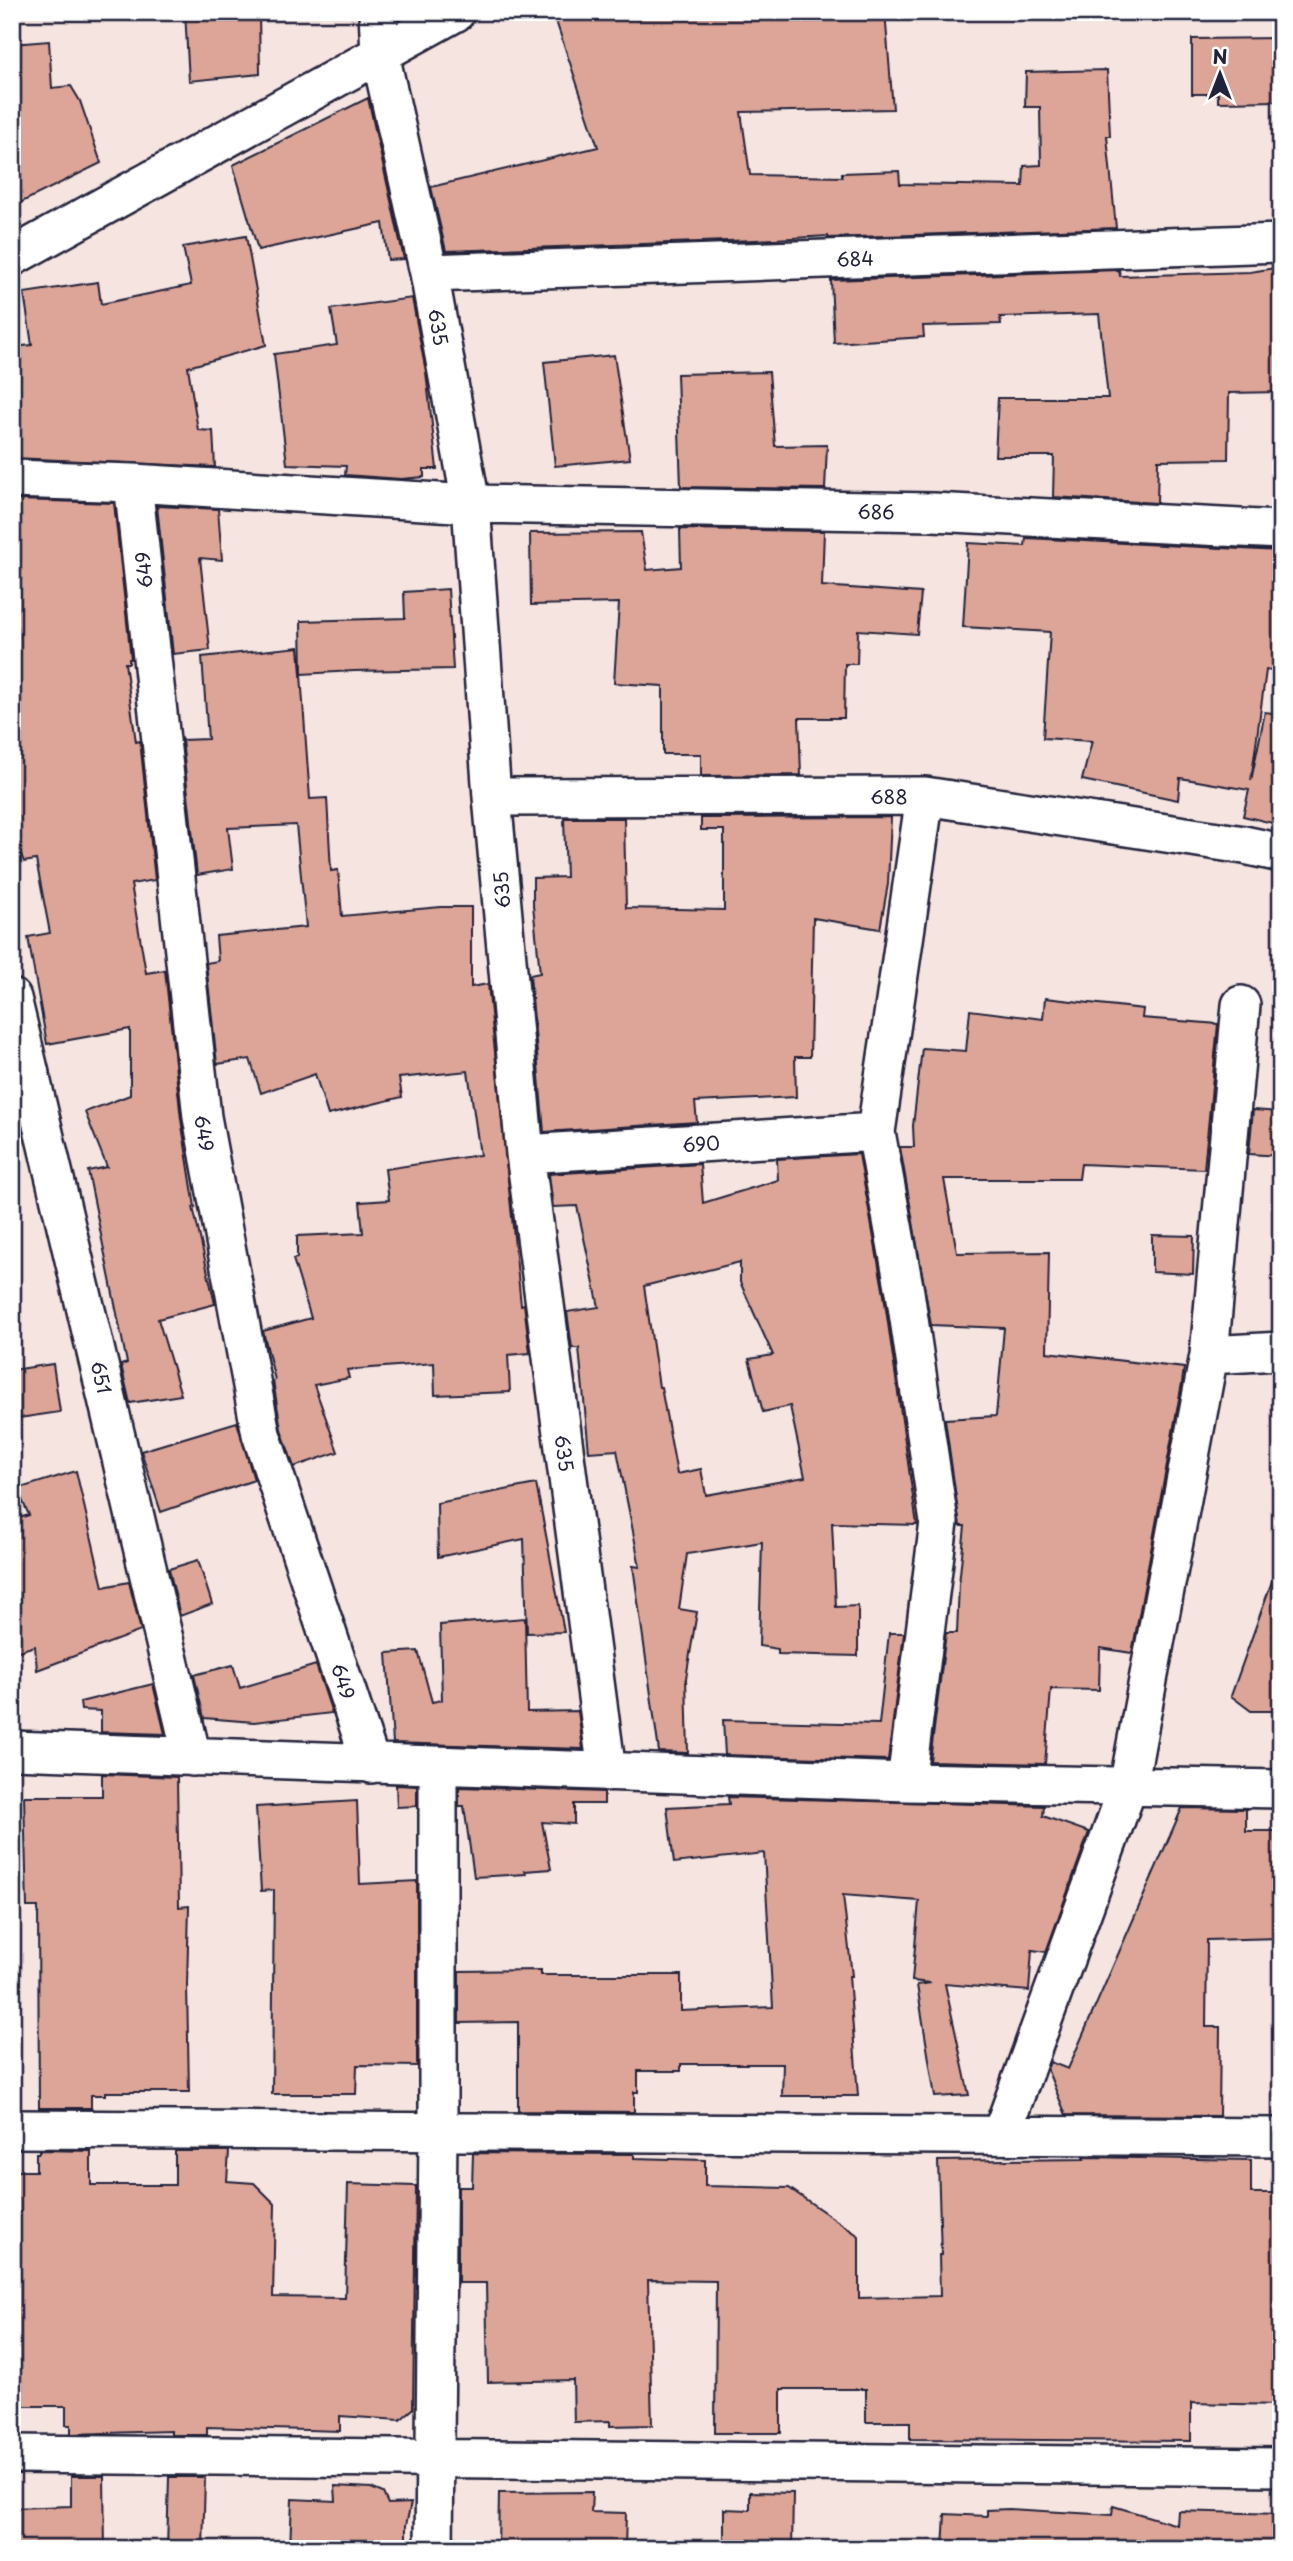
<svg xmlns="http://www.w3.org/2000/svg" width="1293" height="2561" viewBox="0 0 1293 2561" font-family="'Playpen Sans',sans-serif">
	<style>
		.building { fill: #dda597; stroke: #22223b; stroke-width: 2; fill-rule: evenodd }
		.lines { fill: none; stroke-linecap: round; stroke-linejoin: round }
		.minor-casing { stroke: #22223b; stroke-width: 42 }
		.minor { stroke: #fff; stroke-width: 37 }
		.labels { text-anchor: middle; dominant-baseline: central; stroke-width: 5; stroke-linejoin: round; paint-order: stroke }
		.street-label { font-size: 19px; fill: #22223b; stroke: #fff }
	</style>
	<rect width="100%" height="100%" fill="#f5e4e0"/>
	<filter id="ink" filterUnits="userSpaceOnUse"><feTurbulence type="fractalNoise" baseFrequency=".0143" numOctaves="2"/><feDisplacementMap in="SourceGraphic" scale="14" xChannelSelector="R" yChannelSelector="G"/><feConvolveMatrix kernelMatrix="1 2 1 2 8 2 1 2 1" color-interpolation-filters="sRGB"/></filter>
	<g filter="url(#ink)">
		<!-- building -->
		<path class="building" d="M185,12H259L260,74L189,81Z
			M553,12H885L893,109L741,112L750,175L842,177V173L899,171L900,184L1023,186L1024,166L1041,165L1040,107H1025L1026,72L1107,70L1110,136H1107L1116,228L828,238V236L756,240L446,251L431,187L598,147Z
			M1281,38V101L1218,102V94H1192V39Z
			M49,41L52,88L71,86L80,101L101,163L12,207V44Z
			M368,98L404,259L388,260L383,223L258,250L233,165Z
			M246,236L266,345L188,367L198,430L213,431L215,467L14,458L12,347L32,345L24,293L98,282L101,304L191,285L183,247Z
			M1281,267V392L1229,393L1228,459L1158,460L1157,503L1053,497L1054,456H995L998,398H1108L1099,314L1000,317L1001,324L923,326L924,337L834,343L831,280L1119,270L1120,276L1250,272Z
			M412,298L426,372L437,469H424V477L401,479L345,475L346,466L287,464L274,354L337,345L331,309Z
			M614,355L630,459L555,466L544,362Z
			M769,372L775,446L827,445L825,489L681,487L677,374Z
			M16,500L114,503L131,659H129V663H125L136,742L140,741L155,880L131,884L146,973L165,970L181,1119L195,1207H193L215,1304L158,1319L181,1395L130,1403L121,1365L127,1363L88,1171L107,1167L85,1112L130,1095V1029L47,1044L28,937L50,933L36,860L24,862L12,831V502Z
			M157,506L218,509L222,560L200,558L210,650L173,654Z
			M680,529L824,531L822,586L921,593L917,634L858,630L857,664H845L844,718H799L801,775L701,776V754H663V686L614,683L619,603L531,605L530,533L641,532L647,570L681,567Z
			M1026,538L1281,551V672L1266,670L1251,781L1265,712L1281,714V825L1243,816L1249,790L1180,778L1178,800L1082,780L1092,741L1043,738L1050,632L963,627L968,543L1025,546Z
			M448,589L453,669L354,671L302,674L301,621L405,618L404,592Z
			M299,647L310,799L327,798L331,871L338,870L342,916L441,907H471V987L488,984L521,1305L524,1304L530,1353L508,1355L510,1392L435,1395L434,1363L347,1370L349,1378L314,1385L338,1452L294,1467L281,1429L273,1381L275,1380L263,1331L311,1318L293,1259L297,1258V1236L363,1233L360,1202L389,1200L385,1169L480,1155L468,1071L399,1078L402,1097L328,1115L315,1074L261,1093L250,1059L217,1064L206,963L218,961L216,936L306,927L296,825L228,828L233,869L197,875L182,740L208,739L202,657Z
			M891,817L888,884L880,929L813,918L810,1057H795L796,1097L695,1102L697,1122L544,1132L530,975L540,973L533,905V878L566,877L564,818H624L626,908L724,910V830H701V818Z
			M1045,998L1143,1009L1142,1018L1218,1024L1204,1169L1081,1164L1079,1179H944L957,1253L1049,1252L1047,1352L1184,1368L1182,1383L1132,1653L1100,1648L1099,1690L1051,1689L1045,1764L930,1761L946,1633H957L959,1584L965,1526H960L945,1419L996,1416L1004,1328L931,1325L900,1147H914L913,1126L922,1048L966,1051L970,1010L1043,1019Z
			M1253,1110L1281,1112V1156L1249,1154Z
			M859,1154L884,1295L917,1525L832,1523L836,1607L858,1606V1656L778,1654V1649L759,1646L762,1542L687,1554L679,1609L697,1612L686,1678L688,1753L659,1752L633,1566L640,1567L617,1450L589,1452L579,1348H572L567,1312L599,1307L577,1206L553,1207L549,1174L700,1164L703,1203L778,1180L777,1159ZM740,1262V1282L773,1355L749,1359L763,1412L790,1406L805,1477L706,1495L701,1469L677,1474L661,1387H659L644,1286Z
			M1152,1235L1194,1236L1193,1274L1152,1272Z
			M53,1364L60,1412L12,1419V1370Z
			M237,1422L254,1480L161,1512L141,1451Z
			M76,1471L103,1587L129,1582L141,1631L37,1670L35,1646L12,1653V1520L29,1515L17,1489Z
			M536,1484L546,1535L564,1632L527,1633L524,1539L438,1557L437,1503Z
			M198,1560L212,1604L180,1616L169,1569Z
			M1276,1570L1281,1571V1711H1251L1231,1696Z
			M525,1618L527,1712L578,1711L583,1749L393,1743L387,1653L418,1651L432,1702L442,1700L440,1625Z
			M889,1633H904L888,1760L725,1755L723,1720L879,1724Z
			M233,1665L240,1688L316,1665L332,1713L254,1722L204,1718L194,1675Z
			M153,1684L165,1734L101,1732V1711L81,1710L80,1702Z
			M102,1774L177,1777L179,1907L189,1906L187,1985L189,2092H105V2095H91V2108H39L38,1907H27L24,1796H102Z
			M396,1785L417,1786V1806L397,1807Z
			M459,1787L604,1792V1804H574V1824L542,1822L551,1869L525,1871L526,1874L474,1877L464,1806H459Z
			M728,1797L1044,1806L1043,1816L1089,1832L1046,1952L1032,1950L1029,1991L945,1984L969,2095L935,2097L917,1985L931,1983L912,1981L919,1901L843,1895L852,1976H849L858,2096H782L783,2064H681V2071H638V2092H634V2112L518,2111V2022L459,2023V1971L541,1970V1975H681V2011L773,2007L764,1853L674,1863L667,1807L729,1804Z
			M357,1801L360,1884L417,1881V2066L357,2065L356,2094H272L274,1890L261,1891L256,1807Z
			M1182,1808L1246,1809V1831H1281L1279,1938L1207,1940L1206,2027H1220L1219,2116L1066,2115L1047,2069L1050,2062L1068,2069Z
			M39,2150L91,2151V2185H175V2151H229L227,2181L254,2183L275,2204L273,2297L345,2298L348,2184L416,2186L413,2409L400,2420L340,2416V2431L207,2427V2435H171V2431L71,2434V2425H66V2406H12V2171H36V2153H39Z
			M473,2153L634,2154V2158L705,2160V2186L789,2188L859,2236V2298L940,2296L939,2255H941L938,2161L1084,2159L1083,2157L1251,2160V2193H1281V2405L1191,2403V2441L910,2439V2422H866V2389H781V2433H715L716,2281L648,2280L652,2425L610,2426V2421L574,2422L573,2380L488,2382L486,2283H458V2187H472Z
			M71,2476H104L105,2549H13L12,2508L71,2506Z
			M169,2477H205L203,2549H167Z
			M335,2486L371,2488L383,2493L388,2504L411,2503L406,2525V2549H290L292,2499L336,2501Z
			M592,2492L591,2512L626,2513L625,2549H498L499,2493Z
			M750,2492L793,2493L792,2549H724V2509L750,2510Z
			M1113,2506L1177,2525L1178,2511L1281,2514V2549H943L945,2514L987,2516V2510L1009,2509L1112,2515Z"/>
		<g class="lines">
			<defs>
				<path id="minor" d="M378,12L380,54L429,273L471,504L492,797L525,1154L607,1772
					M12,257L456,12
					M429,273L1281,243
					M12,479L133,483L471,504L933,512L1281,530
					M133,483L202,1117L261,1434L371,1764
					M492,797L925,796L1244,845L1281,853
					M12,998L192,1757
					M525,1154L876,1132
					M1209,1355L1241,1005
					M12,1750L906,1782L1281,1789
					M906,1782L939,1522L905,1292L876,1132L925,796
					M12,2129L1281,2137
					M1001,2135L1128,1787L1209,1355L1281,1351
					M12,2454L1281,2467
					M434,2549L438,2131V1766"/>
			</defs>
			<!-- minor casing -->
			<use href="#minor" class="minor-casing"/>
			<!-- minor -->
			<use href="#minor" class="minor"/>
		</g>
	</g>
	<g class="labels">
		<!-- street labels -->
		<g class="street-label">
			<text transform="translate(855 258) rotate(-2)">684</text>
			<text transform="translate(439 327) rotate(80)">635</text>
			<text transform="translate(876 511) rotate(1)">686</text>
			<text transform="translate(143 570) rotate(-96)">649</text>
			<text x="889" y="796">688</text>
			<text transform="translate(501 890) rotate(-95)">635</text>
			<text transform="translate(205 1133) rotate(80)">649</text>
			<text transform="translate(701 1143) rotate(-4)">690</text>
			<text transform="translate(102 1377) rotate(77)">651</text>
			<text transform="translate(565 1453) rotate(82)">635</text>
			<text transform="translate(344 1681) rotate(72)">649</text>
		</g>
	</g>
	<!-- margin -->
	<rect width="1293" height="2561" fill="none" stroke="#fff" stroke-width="42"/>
	<rect x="21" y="21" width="1251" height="2519" fill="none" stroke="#22223b" stroke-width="2.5" filter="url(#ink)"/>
	<!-- north arrow -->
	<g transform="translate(1220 74)" stroke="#ffffff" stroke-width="5" paint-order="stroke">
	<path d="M0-5L12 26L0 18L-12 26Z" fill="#22223b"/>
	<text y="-10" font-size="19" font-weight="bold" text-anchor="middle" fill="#22223b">N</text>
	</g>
</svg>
